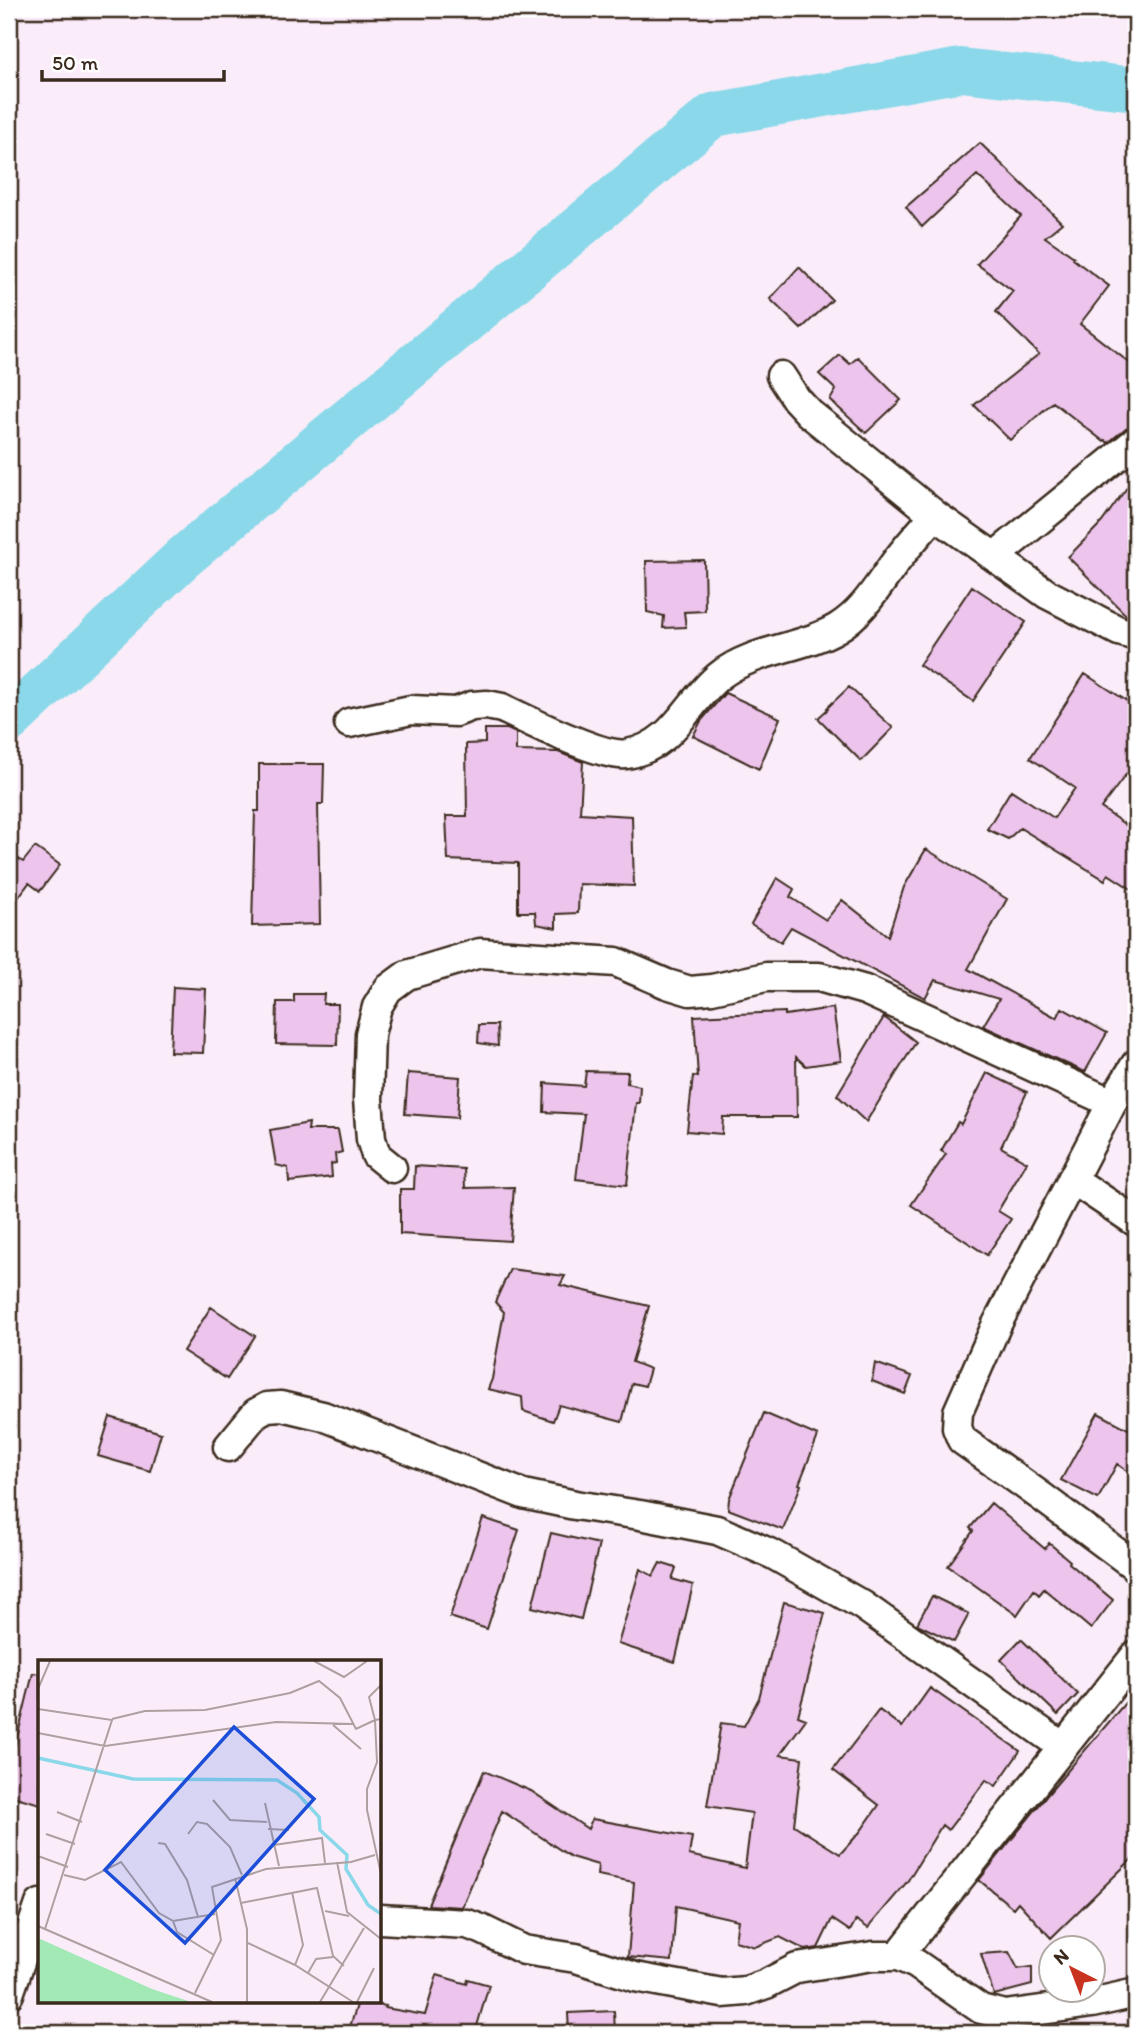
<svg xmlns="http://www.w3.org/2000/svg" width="1145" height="2042" viewBox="0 0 1145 2042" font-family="Itim,sans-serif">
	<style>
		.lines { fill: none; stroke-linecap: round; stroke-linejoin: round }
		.river { stroke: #8ad8e9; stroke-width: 44 }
		.building { fill: #edc4ec; stroke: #3b2a1e; stroke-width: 2 }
		.minor-casing { stroke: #3b2a1e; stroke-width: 33 }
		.minor { stroke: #fff; stroke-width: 28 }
		.inset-river { fill: none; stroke: #8ad8e9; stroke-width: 3.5 }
		.inset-road { fill: none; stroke: #ae9fa1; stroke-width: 2 }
		.view { fill: #1d4ed8; fill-opacity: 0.15; stroke: #1d4ed8; stroke-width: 3.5 }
		.inset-edge { fill: none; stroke: #3b2a1e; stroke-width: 3.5 }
	</style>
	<rect width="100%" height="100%" fill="#faedf9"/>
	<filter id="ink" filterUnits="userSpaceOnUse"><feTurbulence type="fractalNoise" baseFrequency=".0143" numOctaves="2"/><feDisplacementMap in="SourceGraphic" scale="14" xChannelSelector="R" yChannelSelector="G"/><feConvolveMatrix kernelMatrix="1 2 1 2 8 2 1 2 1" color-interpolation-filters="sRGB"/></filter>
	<g filter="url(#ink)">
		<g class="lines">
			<!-- river -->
			<path class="river" d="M9,721L184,557L713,115L961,70L1136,89"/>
		</g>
		<!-- building -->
		<path class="building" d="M980,143L1062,223L1045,237L1074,257L1073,259L1109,286L1080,324L1136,368V425L1126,428L1108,443L1105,440L1103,441L1053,402L1010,440L974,405L1039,354L996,312L1013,291L977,264L1021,216L977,175L922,227L906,207Z
			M799,267L832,300L801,329L770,299Z
			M840,355L850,364L858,357L901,400L866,433L830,400L836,390L819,374Z
			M1136,475V619L1127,616L1068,557L1102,522Z
			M704,560L705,611L684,612L686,627L663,628L664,616L647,612L646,561Z
			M972,586L1026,622L973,701L919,665Z
			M1085,674L1136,707V761L1101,808L1136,832V892L1108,874L1105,880L1020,828L1008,839L987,829L1011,790L1054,818L1075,788L1030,758Z
			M849,687L893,728L861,761L818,718L828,709L827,708Z
			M725,693L780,718L759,769L693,736L701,721Z
			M485,729H507L516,733V751L558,752L583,762L580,813L632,816L634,886L579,884L578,913L556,914V928L536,924L535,912H518V863L448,860L446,816H467L466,744L485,743Z
			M259,764H324L323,804H318L320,924L252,926L255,811H259Z
			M35,847L60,865L40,891L29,883L9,910V852L23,862Z
			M926,849L1007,899L968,969L1057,1018L1062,1008L1107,1033L1085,1072L983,1026L999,999L935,980L925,998L791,927L781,942L751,924L777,878L794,889L790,897L826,920L842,900L888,936L904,887Z
			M173,987L206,989L203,1053L170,1052Z
			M294,994H324L323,1004H338L337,1045L276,1044L277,1002H294Z
			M833,1008L841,1061L806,1066L796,1057L797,1117H723L722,1134L687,1131L693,1076L698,1077L694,1016L785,1012V1015Z
			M884,1017L916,1042L866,1122L837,1095Z
			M479,1025H497L498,1046L478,1043Z
			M586,1071L628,1072L627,1083L640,1086L639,1103H636L627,1185L576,1179L584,1114L544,1112L545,1083L584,1086Z
			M408,1073L460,1077L457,1118L405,1114Z
			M987,1073L1027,1092L1001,1147L1027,1162L998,1211L1011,1219L987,1255L911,1205L946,1154L941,1151L958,1122L961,1124Z
			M309,1123L308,1130H338L342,1152L335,1154L336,1163L331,1164L332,1177L289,1182L288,1168L276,1165L270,1130Z
			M415,1166L464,1169L465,1188L514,1187L510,1241L400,1234V1189H414Z
			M510,1269L565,1276L560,1285L649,1306L632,1362L650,1369L645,1386L632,1383L622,1422L559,1405L553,1421L523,1411L522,1397L488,1389L492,1379L504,1312L495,1302Z
			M211,1307L255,1336L227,1379L183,1351Z
			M875,1363L912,1376L905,1394L872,1381Z
			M764,1413L818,1436L799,1484L801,1485L783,1530L728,1509L729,1499Z
			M1098,1413L1136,1433V1477L1117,1464L1098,1499L1061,1480Z
			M110,1417L161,1433L150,1471L98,1456Z
			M991,1503L1045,1549L1049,1543L1070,1561L1069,1563L1113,1600L1091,1629L1044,1589L1039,1595L1034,1590L1017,1615L948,1566L973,1531L970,1528Z
			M483,1518L519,1530L487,1629L450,1617Z
			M551,1533L599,1544L581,1619L532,1607Z
			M660,1563L676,1568L672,1579L693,1585L675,1662L618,1644L640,1569L653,1576Z
			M932,1596L969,1614L954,1642L917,1624Z
			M784,1602L825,1613L798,1716L806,1719L780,1755L802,1758L794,1825L840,1854L860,1832L879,1805L833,1770L879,1710L902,1727L930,1688L1020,1751L996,1786L986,1780L948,1830L942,1825L907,1882L868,1928L856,1920L850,1931L832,1919L818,1948L805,1950L780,1937L755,1947L735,1941L738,1920L676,1906L672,1961L628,1957L634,1882L597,1875L598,1865L571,1857L502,1811L462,1907L428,1905L484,1771L531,1791L588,1829L592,1819L692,1837L689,1855L745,1868L752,1813L707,1806L721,1723L744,1726L759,1698Z
			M1021,1639L1078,1694L1058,1715L1001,1660Z
			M33,1673L40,1674V1804L9,1795V1771Z
			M1136,1690V1855L1051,1938L1018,1902L1013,1908L979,1880L1048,1794Z
			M1009,1952L1018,1969L1032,1967V1985L994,1995L981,1954Z
			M437,1975L467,1984L468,1979L489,1985L475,2033H348L358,2002H366L386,2006L385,2008L425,2015Z
			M614,2011L615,2033H569L568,2013Z"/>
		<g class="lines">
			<defs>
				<path id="minor" d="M781,376L796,399L809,413L935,515L1047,594L1119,631L1136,636
					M995,556L1136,441
					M349,723L411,710L456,712L472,706L487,705L502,708C527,720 603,758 627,754C674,746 687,702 719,676C753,649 801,649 837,628C864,612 879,584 897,560C909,544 922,530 935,515
					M1136,1064L1112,1103L997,1324L958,1412L957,1428L962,1440L1042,1497L1136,1567
					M392,1168L376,1155L371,1139L368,1099L370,1034L377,1007L388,989L407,975L480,953L616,962L667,984L690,991L712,989L766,977H819L865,990L1112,1103
					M1072,1179L1136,1222
					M228,1447L256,1413L267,1407L281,1406L323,1416L523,1494L575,1505L640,1515L717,1530L774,1555L862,1605L1063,1747
					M380,1919L467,1924L481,1929L524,1950L576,1958L635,1977L722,1993L746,1991L766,1984L797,1968L873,1956H898L916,1964L981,2009L1005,2015L1092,2003L1136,1993
					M898,1956L1136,1655
					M9,1994L40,1904"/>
			</defs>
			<!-- minor casing -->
			<use href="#minor" class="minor-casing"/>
			<!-- minor -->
			<use href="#minor" class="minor"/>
		</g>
	</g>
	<!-- overview -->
	<g transform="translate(38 1660)">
		<rect width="343" height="343" fill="#faedf9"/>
		<path d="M0,278L114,329L153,342H0Z" fill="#a2e9b6"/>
		<path class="inset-river" d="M0,98L95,119L239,120L259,133L281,157L282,170L309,195L308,209L330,245L343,254"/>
		<path class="inset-road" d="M276,1L306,17L329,1M343,25L331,37L337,60L343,59M0,29L12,1M0,49L74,60L7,269M74,59L107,51L167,50L252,33L281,21L302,38L318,69L337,60M337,60L339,102L329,129V150L343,214M295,65L323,89M0,73L67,86L238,62L315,64M175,140L192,160L229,162M227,143L241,206M19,152L44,162M230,169L251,170M8,174L37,184M150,174L159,162L169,164L192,187L204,215M120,183L127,184L149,220L160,257M236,185L284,178L287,203M0,196L30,207M299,202L309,252L343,279M26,215L47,220L83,202L121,253L135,261L139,272L176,295M197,218L209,269V342M254,232L265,285L257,305M203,243L279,228L295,296L306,306M287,251L311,256M135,261L177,254M0,266L174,342M210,283L257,305L315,342M270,313L278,299L295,297M157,333L183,280L174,227L228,209L313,202L337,195M282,342L326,268M319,342L336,308"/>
		<path class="view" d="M196,67L276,139L147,283L67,210Z"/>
		<rect width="343" height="343" class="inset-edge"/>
	</g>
	<!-- margin -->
	<rect width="1145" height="2042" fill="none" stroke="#fff" stroke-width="35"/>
	<rect x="18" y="18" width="1110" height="2007" fill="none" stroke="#3b2a1e" stroke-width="2.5" filter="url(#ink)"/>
	<!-- north arrow -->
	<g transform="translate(1072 1969) rotate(318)"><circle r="33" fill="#ffffff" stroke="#b1aaa5" stroke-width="2"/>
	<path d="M0-5L12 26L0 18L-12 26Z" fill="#c8321e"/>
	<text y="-10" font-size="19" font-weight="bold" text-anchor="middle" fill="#3b2a1e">N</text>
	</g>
	<!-- scale -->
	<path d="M42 70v10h182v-10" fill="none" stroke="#3b2a1e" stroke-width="3.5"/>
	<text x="52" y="70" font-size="21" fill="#3b2a1e" stroke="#ffffff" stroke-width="5" paint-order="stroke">50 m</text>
</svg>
